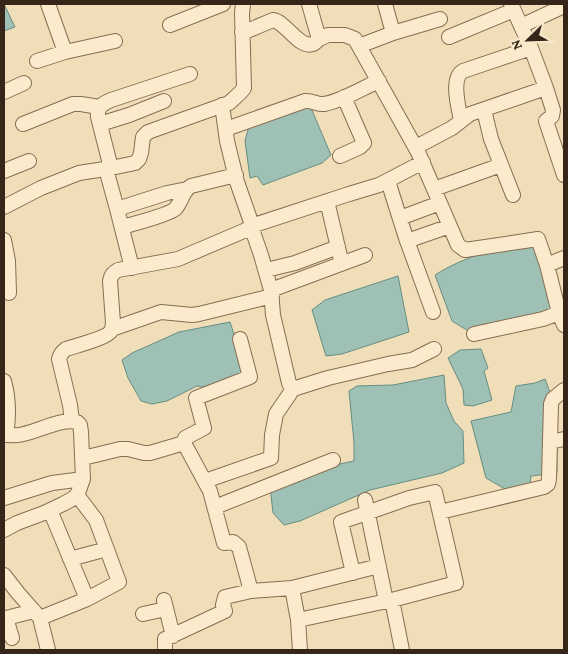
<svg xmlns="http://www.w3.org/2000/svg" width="568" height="654" viewBox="0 0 568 654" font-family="'Crimson Pro',serif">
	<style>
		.water { fill: #9ec0b5; stroke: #668e82 }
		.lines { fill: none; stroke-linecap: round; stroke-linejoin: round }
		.minor-casing { stroke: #876d53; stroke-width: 16 }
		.minor { stroke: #fbebcc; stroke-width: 14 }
	</style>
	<rect width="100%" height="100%" fill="#f0deb9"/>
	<!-- water -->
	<path class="water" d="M4,4L15,27L4,31Z
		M308,101L331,155L322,163L263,185L257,176L250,178L245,141L250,122Z
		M536,243L556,312L470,332L452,321L435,275C463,257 503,245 536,243Z
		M398,276L409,332L342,354L326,356L312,310L325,300Z
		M230,322L247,373L209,388L197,386L167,401L152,404L141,401L128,378L122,360L132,353L179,332Z
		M481,349L488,368L484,371L492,400L473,406L464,405L463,389L448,358L460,350Z
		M444,375L446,403L454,421L463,431L464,463L442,473L370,490L300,521L284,525L273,513L270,486L306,471L354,461V443L349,391L357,386L393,385Z
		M545,379L554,403L557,450V473L531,476L530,484L505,489L486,478L471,421L511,412L516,386L535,383Z"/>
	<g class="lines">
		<defs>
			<path id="minor" d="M48,4L65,52
				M309,4L319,39L328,35H345L355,39L418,152L458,245L465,250L538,239L547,265L559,313L564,312
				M385,4L393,33
				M511,4L531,48L546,88L553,110L552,116L546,121L564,175
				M170,25L223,4
				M521,26L564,6
				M242,32L247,31L273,20C286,22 299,49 313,44C315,43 317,41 319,39
				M449,37L514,10
				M359,46L393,33L440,19
				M37,61L65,52L115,41
				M4,92L24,83
				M484,110L491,139L513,195
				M461,121C459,108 450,79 463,71L531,48
				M23,124L73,104H81L99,107
				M100,124L129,115L164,101
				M226,129L305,101C312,100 318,105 324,104C342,101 362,88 379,81
				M416,147L452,128L470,114L546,88
				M340,156L360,147L364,143L344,97
				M423,162L379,185L349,194L251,226L261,255L271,290L273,315L289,383L291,387L293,389L328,378L388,364L412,360L434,349
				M111,168L98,117C97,107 102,104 111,100L190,74
				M106,169L117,209L132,268
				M4,171L29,161
				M388,181L406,238L433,312
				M434,189L501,165
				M327,201L340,256
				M4,207L41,188L79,173L111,168L135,163L139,159L141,153L143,137L148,132L229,103C232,100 242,92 244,88L242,13L243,4
				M117,209L167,193L187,189
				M400,218L440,203
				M122,227C133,224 168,215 175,209C182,202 182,191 191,186L236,175
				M4,240L8,261L9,293
				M407,241L450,226
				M547,265L564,258
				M266,270L295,263L338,247
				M271,290L365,255
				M112,329L161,312L192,315L199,314L272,296
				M474,334L543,319L559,313L564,325
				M4,381C9,399 9,417 6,435
				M72,421L70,405L59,359C60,354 62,352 66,349C75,346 107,338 111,331C113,328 112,327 113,323L110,281C111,275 113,273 118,270L178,259L246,230L251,226V222L237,182L227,141L222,105
				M4,434C27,441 54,417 77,422L80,425L81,432L83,479L78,493L74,498L63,504L44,513L17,523L4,530
				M550,442L564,439
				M184,443L210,491L224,543L233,542L239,547L251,591L292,588L379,566
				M83,458L120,449H128L144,453H150L184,443L185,438L204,428L196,398L250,377L240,339
				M205,481L271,458L272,435L276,414L293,389
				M77,495L96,520L119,582L87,599
				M4,498L52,483L83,479
				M365,500L386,601
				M215,507L333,460
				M440,512L544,487L548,484L549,479L551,404L553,399L564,390
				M70,559L107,549
				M4,575L18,593L40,618L48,650
				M292,588L298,620L300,650
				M164,600L173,636
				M392,600L402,650
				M143,614L166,609
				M40,618L87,599L50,510
				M298,620L392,600L456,583L435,492L409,498L341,522L353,573
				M12,638L6,618L34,611
				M165,650V639L225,611L223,605L225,597L251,591"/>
		</defs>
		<!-- minor casing -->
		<use href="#minor" class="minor-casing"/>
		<!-- minor -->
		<use href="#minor" class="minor"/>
	</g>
	<!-- border -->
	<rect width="568" height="654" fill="none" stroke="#352619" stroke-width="10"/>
	<!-- north arrow -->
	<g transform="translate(528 40) rotate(247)" stroke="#f7e8c9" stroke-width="4" paint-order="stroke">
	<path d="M0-4L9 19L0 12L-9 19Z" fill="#352619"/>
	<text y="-8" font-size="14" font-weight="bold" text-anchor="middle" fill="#352619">N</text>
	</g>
</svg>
